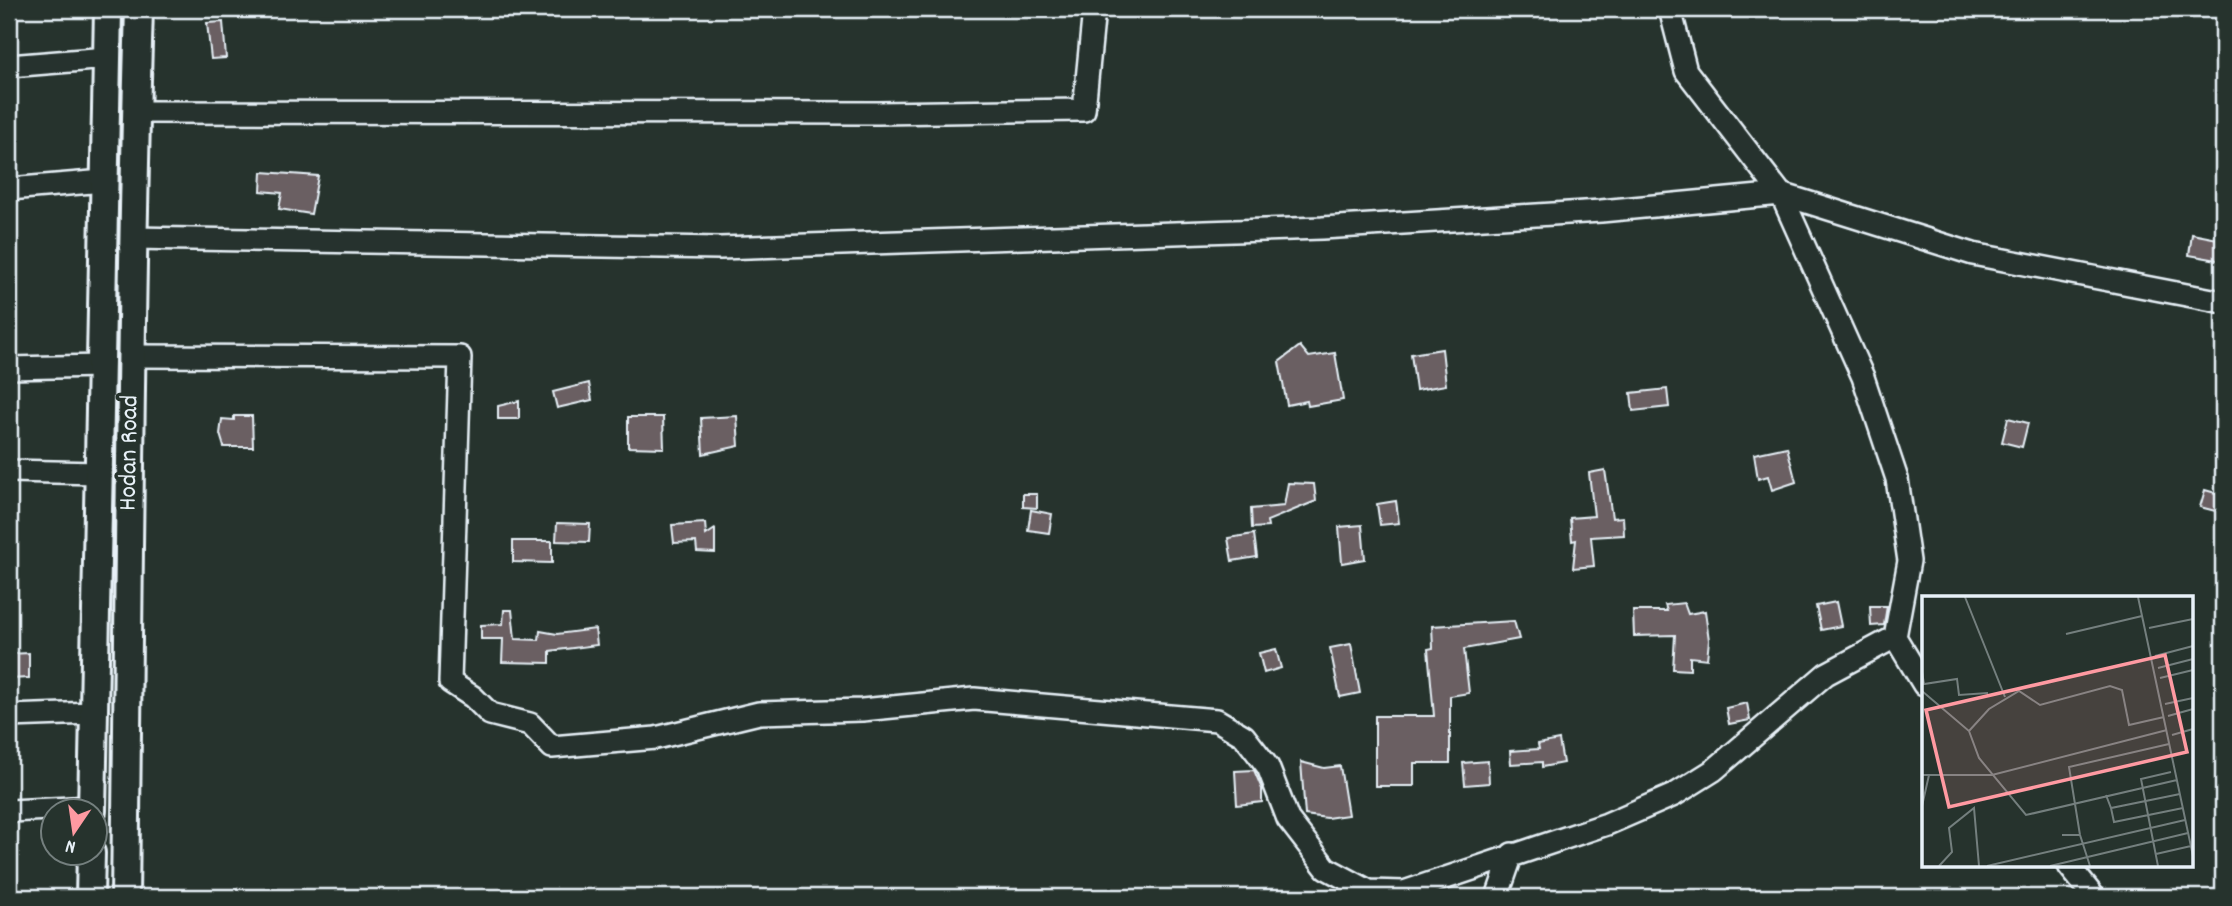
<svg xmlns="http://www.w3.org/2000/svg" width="2232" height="906" viewBox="0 0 2232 906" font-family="Dekko,sans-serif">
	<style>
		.building { fill: #6a5f62; stroke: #e8f1f8; stroke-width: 2 }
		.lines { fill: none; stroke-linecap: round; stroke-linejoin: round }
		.minor-casing { stroke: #e8f1f8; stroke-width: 26 }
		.major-casing { stroke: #e8f1f8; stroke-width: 32 }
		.minor { stroke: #26332d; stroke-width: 21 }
		.major { stroke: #26332d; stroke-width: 26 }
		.labels { text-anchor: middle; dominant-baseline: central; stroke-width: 7; stroke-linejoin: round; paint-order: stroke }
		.street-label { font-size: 26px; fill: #e8f1f8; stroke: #26332d }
		.inset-road { fill: none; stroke: #747f7e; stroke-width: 2 }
		.view { fill: #ff9aa2; fill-opacity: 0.15; stroke: #ff9aa2; stroke-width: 3.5 }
		.inset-edge { fill: none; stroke: #e8f1f8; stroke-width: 3.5 }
	</style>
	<rect width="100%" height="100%" fill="#26332d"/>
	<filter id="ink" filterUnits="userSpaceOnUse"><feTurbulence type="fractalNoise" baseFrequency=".0143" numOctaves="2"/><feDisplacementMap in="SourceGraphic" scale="14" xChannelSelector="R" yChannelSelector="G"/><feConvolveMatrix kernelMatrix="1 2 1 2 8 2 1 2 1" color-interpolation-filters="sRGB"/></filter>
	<g filter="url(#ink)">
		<!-- building -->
		<path class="building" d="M223,22L226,58L211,59L207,23Z
			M262,172L318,176L311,214L279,209L282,193L261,191Z
			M2192,234L2223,240V261L2189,255Z
			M1300,346L1309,357L1335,353L1343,400L1308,406L1307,401L1287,405L1279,362Z
			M1442,349L1446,385L1416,390L1411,354Z
			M589,383L592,400L557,408L553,392Z
			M1667,389L1669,407L1633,411L1631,393Z
			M519,401V419H498V406Z
			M234,416H252L253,447H224L220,434L222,419L234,420Z
			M737,416L739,446L703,454L701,418Z
			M628,417H663L664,448L628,447Z
			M2008,418L2028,423L2022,447L2002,442Z
			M1787,447L1796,482L1772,490L1768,476L1758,479L1754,454Z
			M1605,470L1612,518L1623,517L1624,535L1591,537L1594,566L1573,568L1576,540L1572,541L1570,518L1594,516L1589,473Z
			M1288,483L1314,484L1316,501L1267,521L1268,527L1252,528L1251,509L1284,506Z
			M2205,490L2223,495V513L2200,507Z
			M1023,494H1037V508L1023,507Z
			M1396,501L1399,523L1380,525L1377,504Z
			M1031,510L1052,514L1049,533L1028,530Z
			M557,523L590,524L589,542L556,541Z
			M705,523L706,535L715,529V553L697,552L696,542L674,543L672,525Z
			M1362,525L1365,559L1342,563L1339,527Z
			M1254,534L1257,557L1232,561L1228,538Z
			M513,541H552V563L513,562Z
			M1836,602L1841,626L1821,630L1816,606Z
			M1684,603L1688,614L1705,611L1709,640L1707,659L1690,657V670L1673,669L1675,635L1634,636L1633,611H1667L1665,605Z
			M1870,606H1887L1884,625L1871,626Z
			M504,610H512L515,639L539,640L540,631L557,634L595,629L597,645L550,651V663L502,662L503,639H481V625L503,624Z
			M1514,621L1519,639L1464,649L1469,693L1450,696V763H1414V786H1375V716H1434L1428,649L1433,648L1432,626Z
			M1351,644L1360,693L1340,697L1330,648Z
			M1276,649L1281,668L1264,673L1259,653Z
			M29,653V678L9,679V654Z
			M1747,703L1750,720L1729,724L1726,708Z
			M1559,740L1563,763L1542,767V762L1511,764L1510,751L1539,749L1538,744Z
			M1488,761L1489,783L1465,785L1463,763Z
			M1301,762L1324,768L1340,766L1348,815L1327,818L1305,815Z
			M1254,770L1262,789V802L1237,805L1235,771Z"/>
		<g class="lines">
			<defs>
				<path id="minor" d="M1670,9L1686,71L1781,194L1863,377L1897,479L1909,561L1895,637L1924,685
					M9,66L107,58
					M139,112L878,113L1084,110L1094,9
					M9,189L104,181
					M132,238L720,248L1322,228L1601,211L1781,194L1973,254L2223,302
					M131,356L460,357L450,682L473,697L490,714L530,724L552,747L656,738L759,713L862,710L974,699L1217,720L1244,736L1268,767L1288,819L1326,868L1369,891L1404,892L1607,824L1674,795L1714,770L1826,674L1895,637
					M9,368L101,366
					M9,471L98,473
					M9,716L94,713
					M9,811L92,807
					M2069,866L2094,897
					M1497,897L1512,854"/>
				<path id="major" d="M92,811L108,9
					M90,897L91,853
					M125,897C129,601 130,305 139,9"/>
			</defs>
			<!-- minor casing -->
			<use href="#minor" class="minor-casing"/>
			<!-- major casing -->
			<use href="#major" class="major-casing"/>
			<!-- minor -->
			<use href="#minor" class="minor"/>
			<!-- major -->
			<use href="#major" class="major"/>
		</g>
	</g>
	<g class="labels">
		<!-- street labels -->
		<g class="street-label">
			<text transform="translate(130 453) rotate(-89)">Hodan Road</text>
		</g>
	</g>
	<!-- overview -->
	<g transform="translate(1922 596)">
		<rect width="271" height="271" fill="#26332d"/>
		<path class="inset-road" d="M43,1L83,101M216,1L271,260M227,32L271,23M144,38L220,20M233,60L271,50M236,72L271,63M0,76L2,88L35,83L37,99L66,97M238,82L271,74M0,95L47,135L57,162L104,219L255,184M243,108L271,102M246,120L271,113M47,135L67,113L97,95L118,109L188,90L200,94L207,129L242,121M250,139L271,133M0,179H70L245,134M184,199L189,212L258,198M0,210L7,179M189,212L192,226L261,212M140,239H158L168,270M158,239L147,171L247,148M234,258L269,250M17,270L30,256L27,232L52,212L57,270M65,270L263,224M128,270L266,237M236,270L219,183L249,176"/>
		<path class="view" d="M243,59L265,156L27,211L4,114Z"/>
		<rect width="271" height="271" class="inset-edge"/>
	</g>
	<!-- margin -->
	<rect width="2232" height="906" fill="none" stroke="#26332d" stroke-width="35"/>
	<rect x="18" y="18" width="2197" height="871" fill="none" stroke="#e8f1f8" stroke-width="2.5" filter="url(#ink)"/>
	<!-- north arrow -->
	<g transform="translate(74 832) rotate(193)"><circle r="33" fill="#26332d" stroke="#747f7e" stroke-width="2"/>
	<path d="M0-5L12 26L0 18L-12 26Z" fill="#ff9aa2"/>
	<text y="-10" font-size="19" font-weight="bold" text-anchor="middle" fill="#e8f1f8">N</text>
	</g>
</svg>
